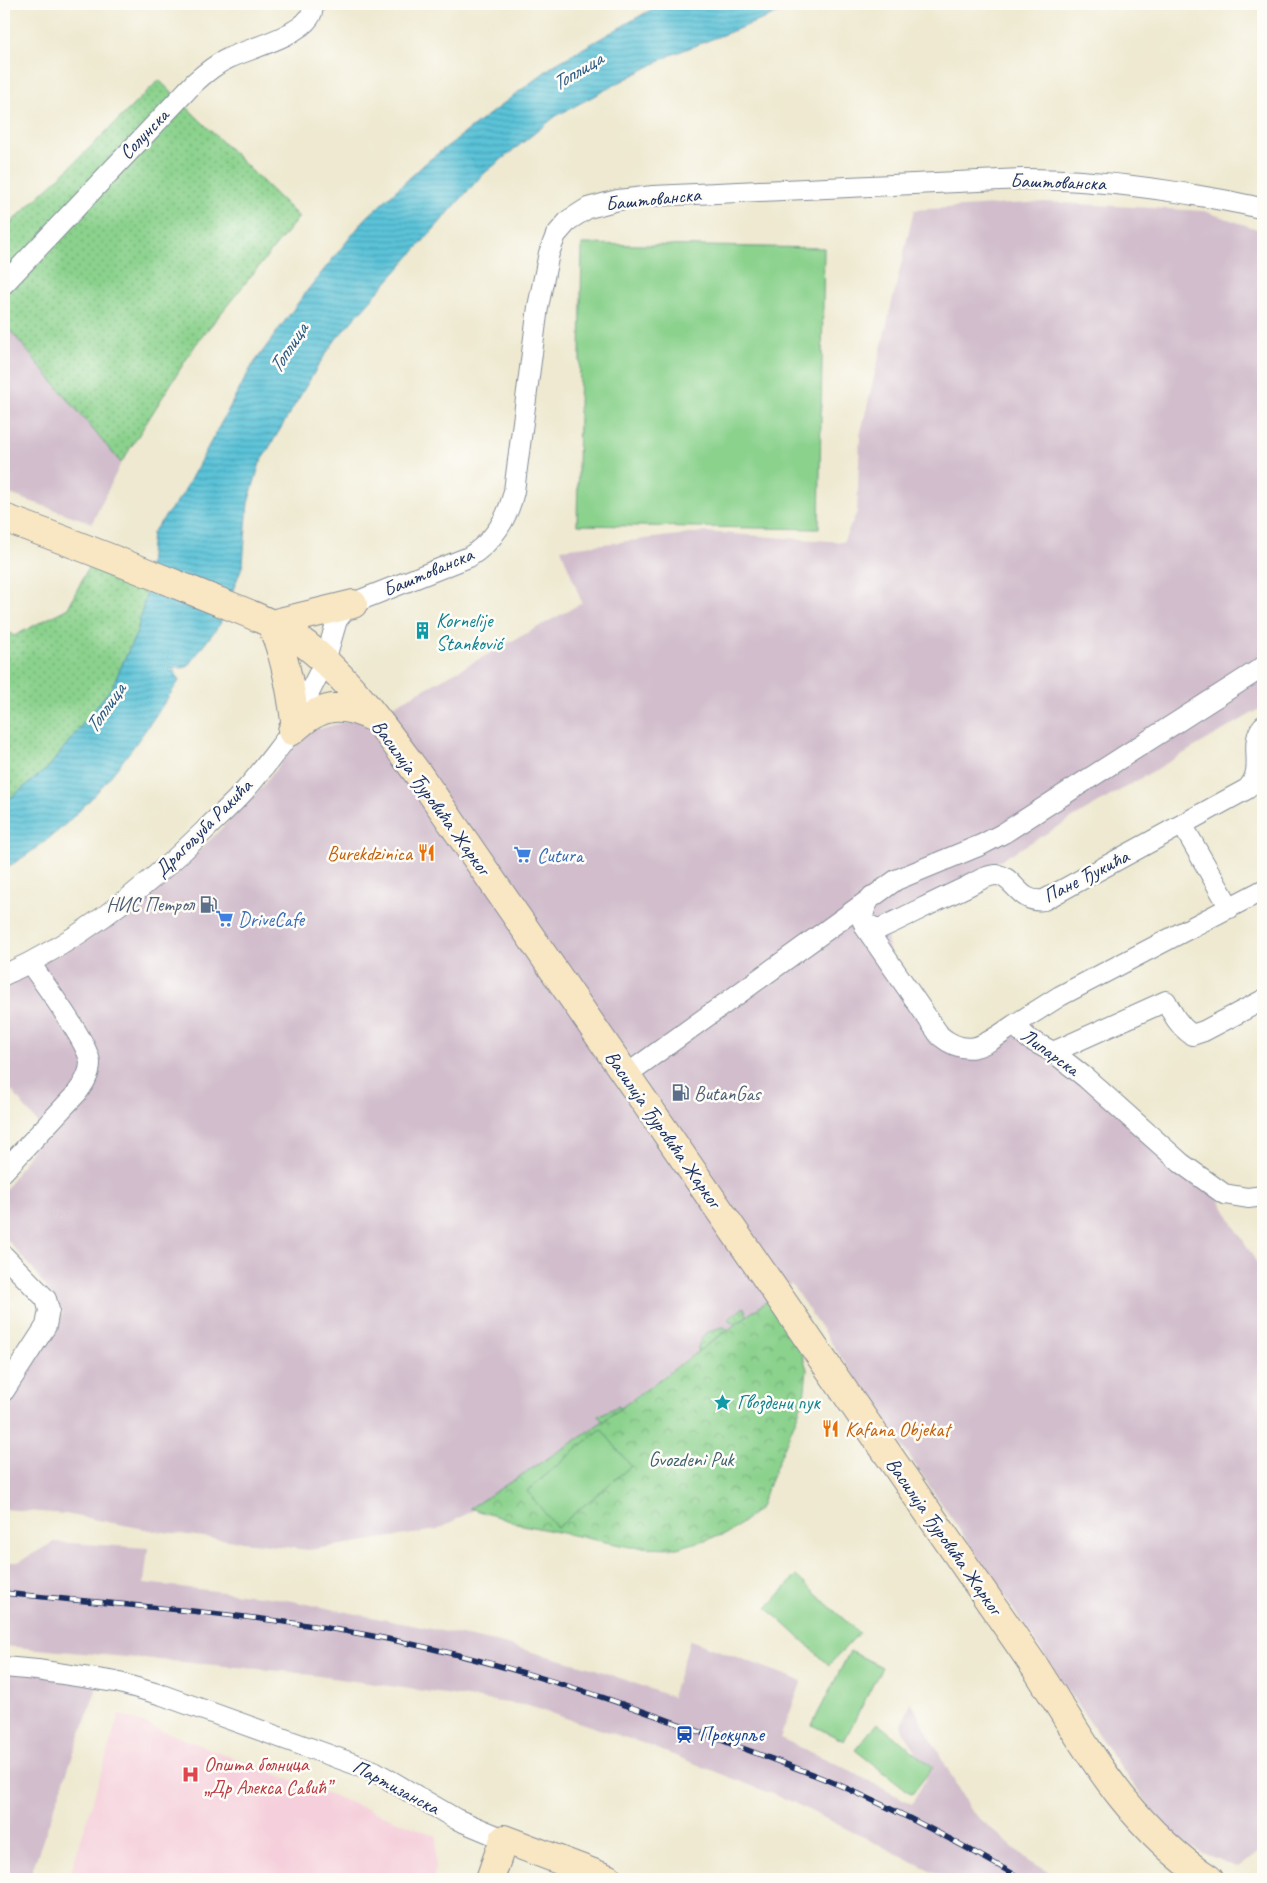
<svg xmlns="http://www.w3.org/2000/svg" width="1267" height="1883" viewBox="0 0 1267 1883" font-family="Caveat,sans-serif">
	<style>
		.built { fill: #f5cfdb }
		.industrial { fill: #d1bdcc }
		.grass { fill: url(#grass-dots); stroke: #538076 }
		.park { fill: url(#park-crowns); stroke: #538076 }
		.pitch { fill: #8bd28d; stroke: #538076 }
		.water { fill: url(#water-rules); stroke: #3b799b }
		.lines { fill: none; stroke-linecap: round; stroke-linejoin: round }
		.street-casing { stroke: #848c97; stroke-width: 22 }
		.secondary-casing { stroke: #848c97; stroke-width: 30 }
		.street { stroke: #fff; stroke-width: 20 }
		.secondary { stroke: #f9e7c3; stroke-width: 28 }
		.rail-casing { stroke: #1b2f5e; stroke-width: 5.5 }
		.rail { stroke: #fdfcf7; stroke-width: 4; stroke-dasharray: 11; stroke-linecap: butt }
		.labels { text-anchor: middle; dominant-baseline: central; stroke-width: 5; stroke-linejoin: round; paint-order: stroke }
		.street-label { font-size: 20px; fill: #1b2f5e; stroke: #fdfcf7 }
		.culture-label { font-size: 20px; fill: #0d838f; stroke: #fdfcf7; text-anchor: start }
		.food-label { font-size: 20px; fill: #c56008; stroke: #fdfcf7; text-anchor: end }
		.shop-label { font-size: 20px; fill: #366cbe; stroke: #fdfcf7; text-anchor: start }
		.service-label { font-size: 20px; fill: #4e5e75; stroke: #fdfcf7; text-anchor: end }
		.park-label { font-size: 20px; fill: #3d606c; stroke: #fdfcf7 }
		.transit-label { font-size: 20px; fill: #164399; stroke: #fdfcf7; text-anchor: start }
		.health-label { font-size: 20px; fill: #be3a42; stroke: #fdfcf7; text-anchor: start }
		.water-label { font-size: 21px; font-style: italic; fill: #2e5b83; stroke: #fdfcf7 }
	</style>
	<defs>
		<pattern id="grass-dots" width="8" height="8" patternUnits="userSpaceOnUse" patternTransform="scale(1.25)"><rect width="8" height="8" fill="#8bd28d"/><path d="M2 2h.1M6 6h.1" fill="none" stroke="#71ab76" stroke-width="1.8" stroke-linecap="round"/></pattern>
		<pattern id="park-crowns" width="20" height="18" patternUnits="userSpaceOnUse" patternTransform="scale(1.25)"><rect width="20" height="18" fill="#8bd28d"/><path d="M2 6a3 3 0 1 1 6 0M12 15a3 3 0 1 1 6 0" fill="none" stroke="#71ab76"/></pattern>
		<pattern id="water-rules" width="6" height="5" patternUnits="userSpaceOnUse" patternTransform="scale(1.25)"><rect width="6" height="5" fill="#5bc3d8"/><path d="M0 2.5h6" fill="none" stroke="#4a9fb2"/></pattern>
	</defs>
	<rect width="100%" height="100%" fill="#fdfcf7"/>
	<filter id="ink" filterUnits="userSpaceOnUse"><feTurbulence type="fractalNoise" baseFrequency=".02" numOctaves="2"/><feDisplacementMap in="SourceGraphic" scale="10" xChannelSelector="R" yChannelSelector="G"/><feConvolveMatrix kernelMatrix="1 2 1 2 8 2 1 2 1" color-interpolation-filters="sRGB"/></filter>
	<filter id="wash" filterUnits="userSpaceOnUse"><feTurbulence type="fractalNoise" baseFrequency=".0096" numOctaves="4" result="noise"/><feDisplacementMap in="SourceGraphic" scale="20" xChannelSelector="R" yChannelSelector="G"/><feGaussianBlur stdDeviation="1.12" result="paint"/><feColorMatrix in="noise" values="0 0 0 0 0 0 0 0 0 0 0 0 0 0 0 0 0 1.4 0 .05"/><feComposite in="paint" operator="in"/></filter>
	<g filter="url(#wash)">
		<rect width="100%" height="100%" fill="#eee9d0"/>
		<!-- built -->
		<path class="built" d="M119,1714L437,1836L434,1879H69Z"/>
		<!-- industrial -->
		<path class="industrial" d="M1045,202L1204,211L1263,231V707L886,927L890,958L952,1032L975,1052L1006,1036H1037L1203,1170L1229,1217L1263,1273V1849L1238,1868L1187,1846L1163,1824L1118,1764L972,1548L791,1284L644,1390L529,1480L437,1530L309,1550L156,1531L65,1514L4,1509V1431L7,1425L6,1408L63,1312L34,1271L4,1236V1192L44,1131L4,1081V984L91,937L143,903L213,837L262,787L304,733L382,712L582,603L561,549L704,532L843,542L857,512L860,436L914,210Z
			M4,323L121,463L92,523L4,492Z
			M54,1542L148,1548L144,1583L277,1598L496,1642L595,1669L672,1697L690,1640L802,1681L780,1738L839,1765L912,1804L929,1773L901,1727L911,1702L970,1810L1024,1857L1059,1879H948L790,1801L645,1744L529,1706L291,1672L4,1646V1562H18Z
			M4,1665L103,1671L29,1879H4Z"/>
		<!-- grass -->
		<path class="grass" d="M159,80L299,217L196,344L121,463L4,323V229L67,170Z
			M90,564L147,590L137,632L112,687L48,768L4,803V629L14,636L68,608Z
			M744,1307L747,1315L745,1326L741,1329L728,1319Z
			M724,1327L734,1334L697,1362C697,1341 701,1331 724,1327Z
			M618,1406L621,1408L615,1434L598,1416Z"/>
		<!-- park -->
		<path class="park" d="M770,1299L795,1333L807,1369L804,1399L759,1509L729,1533L677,1548L630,1547L523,1525L470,1508L581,1437Z"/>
		<!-- pitch -->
		<path class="pitch" d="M582,244L824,248L819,529L577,525Z
			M601,1429L631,1466L557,1528L527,1491Z
			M796,1576L859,1633L829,1665L767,1608Z
			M850,1651L882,1667L844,1741L812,1725Z
			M877,1723L933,1767L912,1794L855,1750Z"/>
		<!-- water -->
		<path class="water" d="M661,4H802L671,55L556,116L482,175L336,339L321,361L260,463L248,503L243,564L220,624L187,667L173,668L179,681C129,755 83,824 4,869V803L48,768L112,687L137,632L147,590L152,533L182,495L252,366L306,292L365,219L428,161L554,65Z"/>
	</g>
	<g filter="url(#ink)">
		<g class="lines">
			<defs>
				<path id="street" d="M4,284L194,83C205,73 216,64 229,58C249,49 297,36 309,18C312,14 313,9 313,4
					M1183,826L1230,908
					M872,896C865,906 861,915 865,927L940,1036C970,1060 987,1043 1014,1025L1029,1039L1053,1052L1086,1078L1181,1163L1224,1194L1248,1198L1263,1196
					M863,922L875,928H881C909,915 936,901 964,888C973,884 986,875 996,875C1014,875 1018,904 1044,900L1247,789C1267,768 1247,745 1263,726
					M4,975C80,941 145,889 204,831C218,817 234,803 247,788C263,770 277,750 292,731L295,721L325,661L337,620L345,610L363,599L469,557C493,542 508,518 514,491L538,307L549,253L556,235L569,220L588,208L618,200L653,196L1022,179C1074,179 1125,184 1176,192C1205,197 1235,201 1263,209
					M1014,1025L1060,996L1263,890
					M1053,1052L1166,1001C1173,1015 1179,1026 1192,1035L1204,1031L1263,1000
					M626,1075L896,880L981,845L1004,833L1263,667
					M4,1171L76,1094C83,1085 90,1075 90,1063C90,1045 43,982 30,963
					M4,1256L46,1299L49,1310L46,1326L4,1391
					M4,1667L37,1670L116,1682L162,1695L374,1771L456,1819L504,1839"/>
				<path id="secondary" d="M4,518C68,541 131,566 195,592C236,609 282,623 316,653C357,689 389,735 421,778L1037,1670C1088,1750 1128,1825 1209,1879
					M295,721C291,688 285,655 271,624L353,604
					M292,731C320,704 342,701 376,719
					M490,1879L504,1839L609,1879"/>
			</defs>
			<!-- street casing -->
			<use href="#street" class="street-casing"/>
			<!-- secondary casing -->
			<use href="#secondary" class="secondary-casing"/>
			<!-- street -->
			<use href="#street" class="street"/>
			<!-- secondary -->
			<use href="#secondary" class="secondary"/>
			<defs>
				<path id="rail" d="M4,1593C117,1605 232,1612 345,1631C474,1653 599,1693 721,1740C762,1756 805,1770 846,1788C906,1815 965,1846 1022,1879"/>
			</defs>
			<!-- rail casing -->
			<use href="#rail" class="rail-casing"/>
			<!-- rail -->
			<use href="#rail" class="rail"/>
		</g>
	</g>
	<!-- icons -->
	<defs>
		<symbol id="building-bare" viewBox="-9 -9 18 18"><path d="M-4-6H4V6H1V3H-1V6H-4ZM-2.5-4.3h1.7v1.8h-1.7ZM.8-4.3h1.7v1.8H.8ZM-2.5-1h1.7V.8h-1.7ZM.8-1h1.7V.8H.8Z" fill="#0f9aa8" stroke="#fdfcf7" stroke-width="2.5" paint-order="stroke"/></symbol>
		<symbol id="restaurant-bare" viewBox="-9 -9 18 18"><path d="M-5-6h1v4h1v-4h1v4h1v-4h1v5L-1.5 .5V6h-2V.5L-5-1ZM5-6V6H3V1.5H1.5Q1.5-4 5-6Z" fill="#e8710a" stroke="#fdfcf7" stroke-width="2.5" paint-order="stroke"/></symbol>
		<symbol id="supermarket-bare" viewBox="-9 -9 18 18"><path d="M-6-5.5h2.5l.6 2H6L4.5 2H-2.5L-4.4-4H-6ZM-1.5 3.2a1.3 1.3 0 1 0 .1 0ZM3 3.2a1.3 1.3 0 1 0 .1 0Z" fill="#3f7fe0" stroke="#fdfcf7" stroke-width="2.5" paint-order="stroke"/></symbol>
		<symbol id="fuel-bare" viewBox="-9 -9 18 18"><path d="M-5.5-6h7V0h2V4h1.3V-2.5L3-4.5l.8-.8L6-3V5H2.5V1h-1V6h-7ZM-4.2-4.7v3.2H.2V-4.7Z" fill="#5c6f8a" stroke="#fdfcf7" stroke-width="2.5" paint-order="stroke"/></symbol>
		<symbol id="sight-bare" viewBox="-9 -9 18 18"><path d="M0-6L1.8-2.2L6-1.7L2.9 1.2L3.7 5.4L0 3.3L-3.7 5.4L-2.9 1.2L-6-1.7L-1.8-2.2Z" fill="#0f9aa8" stroke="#fdfcf7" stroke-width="2.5" paint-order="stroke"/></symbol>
		<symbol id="station-bare" viewBox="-9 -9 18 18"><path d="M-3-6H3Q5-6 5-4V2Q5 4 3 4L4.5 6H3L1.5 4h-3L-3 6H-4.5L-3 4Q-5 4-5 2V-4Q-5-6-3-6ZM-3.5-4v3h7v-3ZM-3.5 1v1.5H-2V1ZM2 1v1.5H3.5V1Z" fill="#1a4fb4" stroke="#fdfcf7" stroke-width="2.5" paint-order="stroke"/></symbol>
		<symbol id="hospital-bare" viewBox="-9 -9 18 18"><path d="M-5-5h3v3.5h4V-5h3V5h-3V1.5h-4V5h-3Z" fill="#e0444e" stroke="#fdfcf7" stroke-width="2.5" paint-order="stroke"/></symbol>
	</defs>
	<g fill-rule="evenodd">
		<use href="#building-bare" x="410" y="618" width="25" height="25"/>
		<use href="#restaurant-bare" x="414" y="840" width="25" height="25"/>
		<use href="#supermarket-bare" x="510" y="842" width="25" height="25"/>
		<use href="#fuel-bare" x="196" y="892" width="25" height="25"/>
		<use href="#supermarket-bare" x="212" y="906" width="25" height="25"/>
		<use href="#fuel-bare" x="668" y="1080" width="25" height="25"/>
		<use href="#sight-bare" x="710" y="1390" width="25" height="25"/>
		<use href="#restaurant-bare" x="818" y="1416" width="25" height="25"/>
		<use href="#station-bare" x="672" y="1722" width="25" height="25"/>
		<use href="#hospital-bare" x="178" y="1762" width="25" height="25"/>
	</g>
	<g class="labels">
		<!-- street labels -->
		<g class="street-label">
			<text transform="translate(144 134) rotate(-46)">Солунска</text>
			<text transform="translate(1058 182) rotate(2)">Баштованска</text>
			<text transform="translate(653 199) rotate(-6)">Баштованска</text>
			<text transform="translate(428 572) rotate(-23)">Баштованска</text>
			<text transform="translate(431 797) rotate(54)">Василија Ђуровића Жарког</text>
			<text transform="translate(203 828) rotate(-45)">Драгољуба Ракића</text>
			<text transform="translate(1086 876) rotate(-27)">Пане Ђукића</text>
			<text transform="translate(1050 1052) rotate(36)">Липарска</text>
			<text transform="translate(663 1129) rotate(55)">Василија Ђуровића Жарког</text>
			<text transform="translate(944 1536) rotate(55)">Василија Ђуровића Жарког</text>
			<text transform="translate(396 1787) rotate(28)">Партизанска</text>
		</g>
		<!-- culture labels -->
		<g class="culture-label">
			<text x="436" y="620">Kornelije<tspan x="436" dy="23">Stanković</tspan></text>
			<text x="737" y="1402">Гвоздени пук</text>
		</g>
		<!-- food labels -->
		<g class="food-label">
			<text x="412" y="853">Burekdzinica</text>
			<text x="845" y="1429" text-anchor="start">Kafana Objekat</text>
		</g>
		<!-- shop labels -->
		<g class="shop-label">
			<text x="537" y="855">Cutura</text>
			<text x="238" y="919">DriveCafe</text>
		</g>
		<!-- service labels -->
		<g class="service-label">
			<text x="194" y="904">НИС Петрол</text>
			<text x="694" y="1093" text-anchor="start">ButanGas</text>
		</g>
		<!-- park labels -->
		<g class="park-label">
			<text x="691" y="1459">Gvozdeni Puk</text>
		</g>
		<!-- transit labels -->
		<g class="transit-label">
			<text x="699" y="1734">Прокупље</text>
		</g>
		<!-- health labels -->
		<g class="health-label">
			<text x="204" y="1764">Општа болница<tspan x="204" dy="23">„Др Алекса Савић”</tspan></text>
		</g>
		<!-- water labels -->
		<g class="water-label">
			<text transform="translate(577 71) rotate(-31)">Топлица</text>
			<text transform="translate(288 348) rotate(-57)">Топлица</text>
			<text transform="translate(105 708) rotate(-55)">Топлица</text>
		</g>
	</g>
	<!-- margin -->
	<rect width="1267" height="1883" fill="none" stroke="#fdfcf7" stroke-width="20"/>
</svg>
